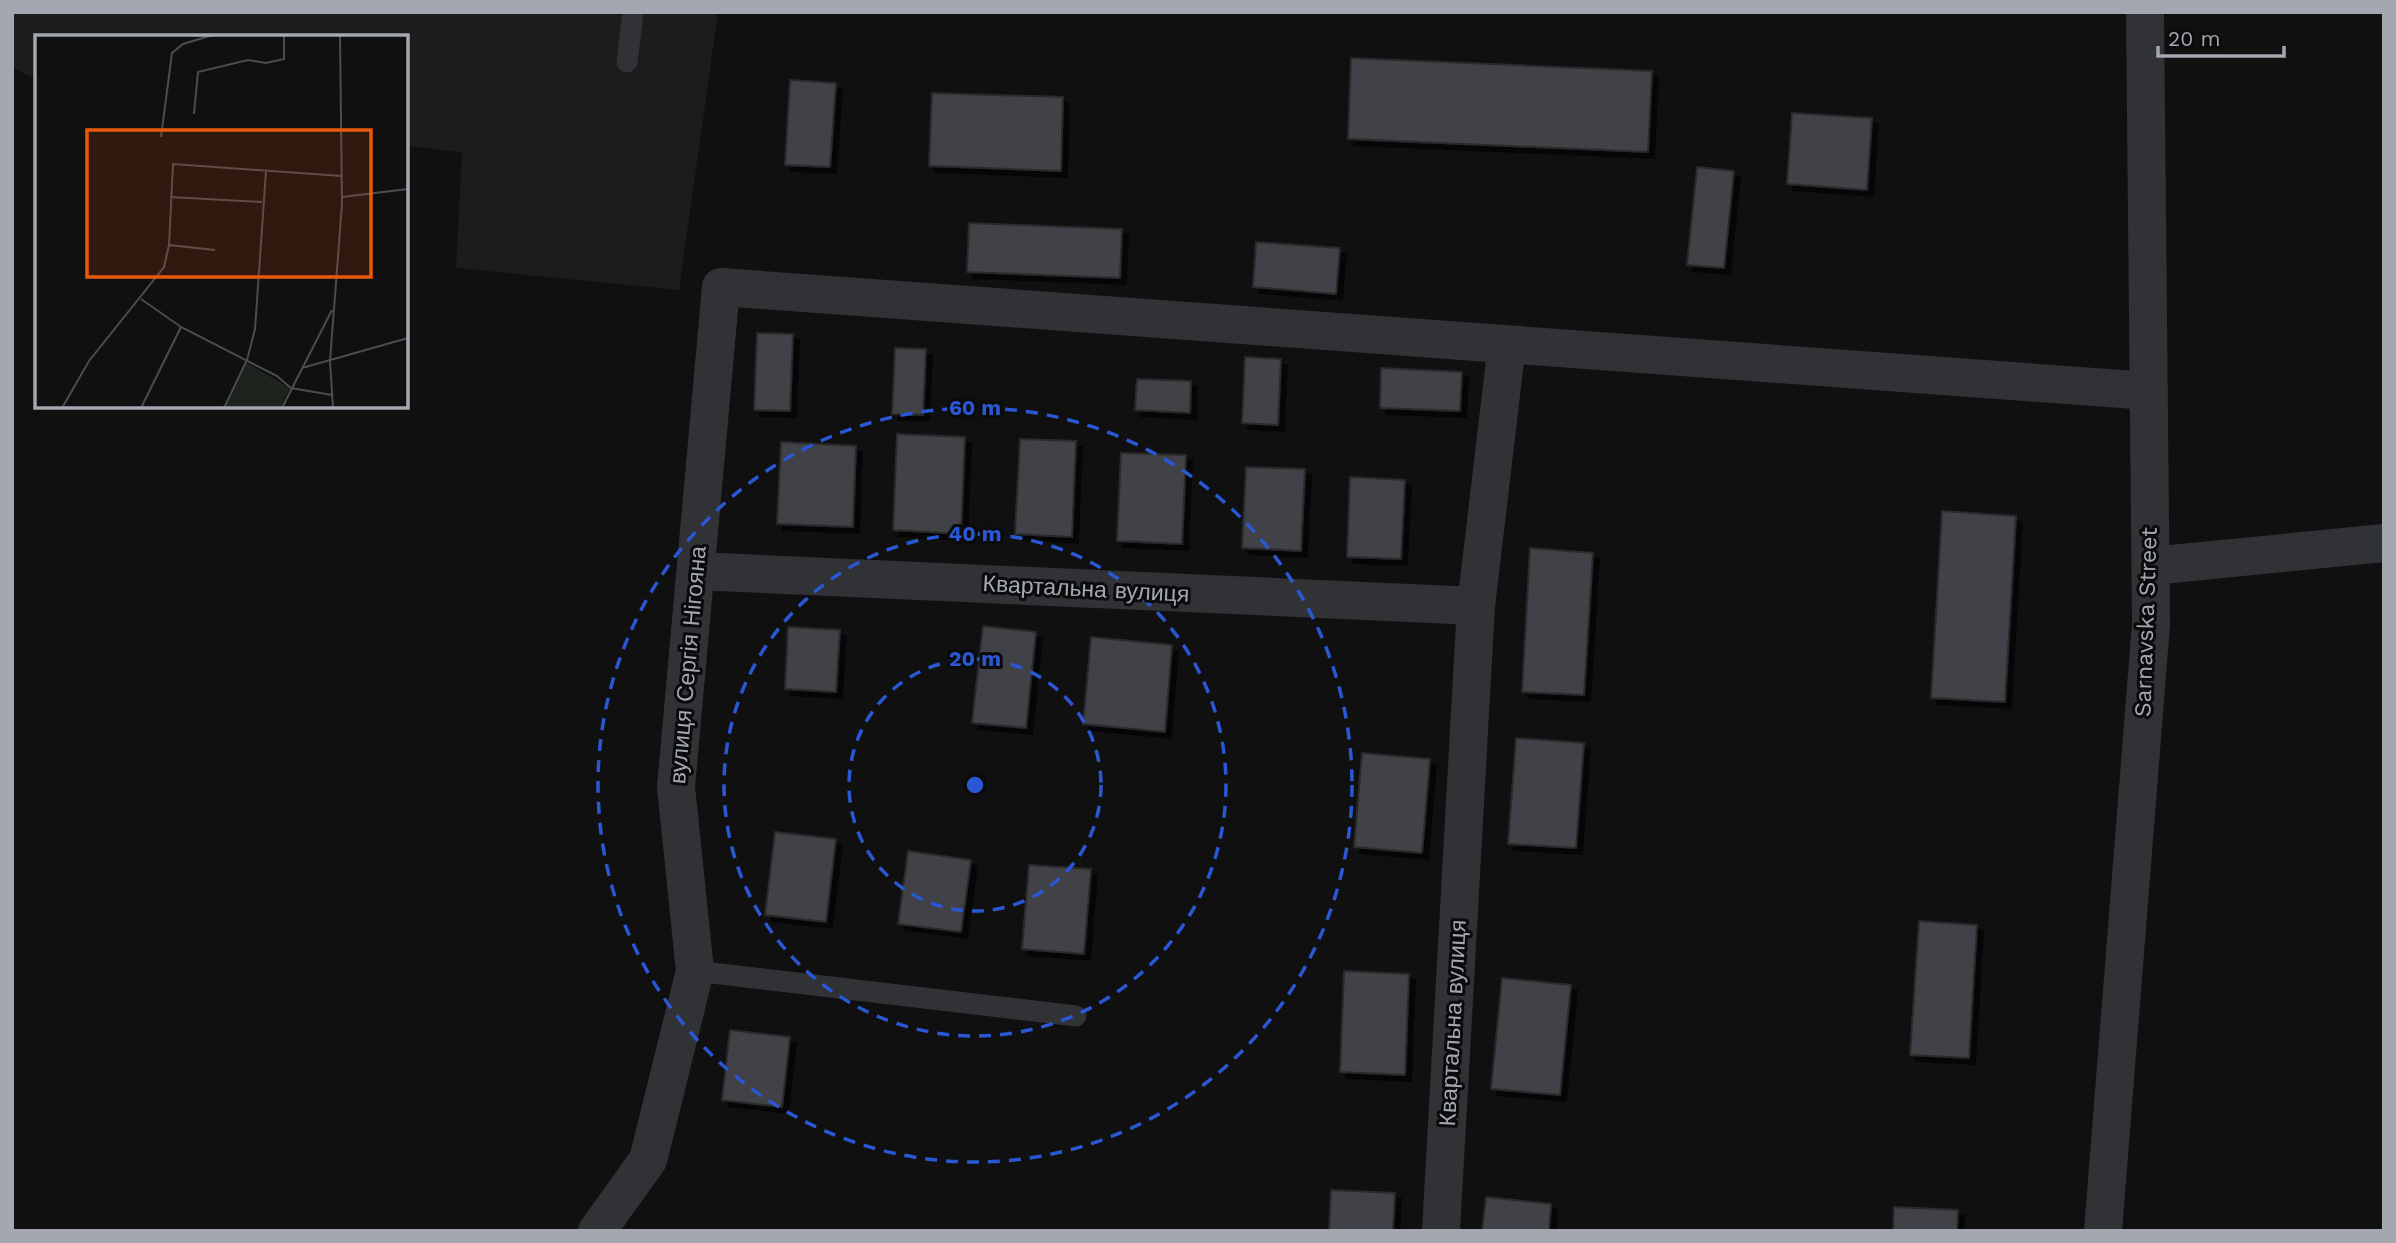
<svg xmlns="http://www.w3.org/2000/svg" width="2396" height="1243" viewBox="0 0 2396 1243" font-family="'Work Sans',sans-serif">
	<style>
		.built { fill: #1c1c1d }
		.building { fill: #414346; stroke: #2a2a2c; stroke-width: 2; filter: url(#shadow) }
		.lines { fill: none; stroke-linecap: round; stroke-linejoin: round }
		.service { stroke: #313235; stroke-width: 21 }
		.minor { stroke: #313235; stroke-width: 38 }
		.tertiary { stroke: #313235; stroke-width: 38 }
		.ring { fill: none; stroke: #2a57d4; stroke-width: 3.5; stroke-dasharray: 12 9 }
		.labels { text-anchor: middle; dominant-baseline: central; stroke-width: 6; stroke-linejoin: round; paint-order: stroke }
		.street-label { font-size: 23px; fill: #a2a7b0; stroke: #0b0b0c }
		.inset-road { fill: none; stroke: #4a4c51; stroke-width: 2 }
		.view { fill: #e8590c; fill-opacity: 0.15; stroke: #e8590c; stroke-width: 3.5 }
		.inset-edge { fill: none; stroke: #a2a7b0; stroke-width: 3.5 }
		.centre { fill: #2a57d4; stroke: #0b0b0c; stroke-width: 3.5 }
		.ring-label { font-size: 21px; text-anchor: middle; font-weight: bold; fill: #2a57d4; stroke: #0b0b0c; stroke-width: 6; stroke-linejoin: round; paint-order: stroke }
	</style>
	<defs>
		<filter id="shadow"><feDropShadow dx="6" dy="6" stdDeviation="0" flood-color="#0009"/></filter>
	</defs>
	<rect width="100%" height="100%" fill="#101011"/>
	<!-- built -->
	<path class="built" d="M12,12H718L679,290L456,268L462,152L406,146V37H37V79L12,68Z"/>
	<!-- building -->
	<path class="building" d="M1351,58L1652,71L1648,152L1348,139Z
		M790,80L836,83L830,167L785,165Z
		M932,93L1063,97L1061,171L929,166Z
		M1792,113L1872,118L1867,190L1787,184Z
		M1697,167L1734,171L1724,268L1687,265Z
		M969,223L1122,229L1120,278L967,272Z
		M1256,242L1340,248L1336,294L1253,287Z
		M757,333L793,334L790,411L754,410Z
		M895,348L926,349L923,415L892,414Z
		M1245,357L1281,359L1278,425L1242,423Z
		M1381,368L1462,372L1460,411L1380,408Z
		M1137,379L1191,381L1190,413L1135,410Z
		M897,434L965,437L961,534L893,530Z
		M1020,439L1076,441L1072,537L1015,534Z
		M781,442L856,446L853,527L777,524Z
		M1121,453L1186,455L1182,544L1117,541Z
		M1246,467L1305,469L1301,551L1242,548Z
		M1350,477L1405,480L1401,559L1347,557Z
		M1942,511L2016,516L2005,702L1931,698Z
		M1530,548L1593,553L1584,695L1522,692Z
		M983,626L1036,632L1026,728L972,723Z
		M788,627L840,630L836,692L785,689Z
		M1091,637L1172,645L1165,732L1083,724Z
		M1516,738L1584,743L1576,848L1508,844Z
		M1362,753L1430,759L1422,853L1354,847Z
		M775,832L836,839L826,922L765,915Z
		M908,851L971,860L961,932L898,924Z
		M1029,865L1091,869L1084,954L1022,949Z
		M1919,921L1977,925L1969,1058L1910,1055Z
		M1344,971L1409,974L1405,1075L1340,1072Z
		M1502,978L1571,985L1560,1095L1491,1089Z
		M730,1030L790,1037L782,1107L722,1100Z
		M1331,1190L1395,1193L1393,1231H1329Z
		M1486,1197L1551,1204L1549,1231H1482Z
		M1894,1207L1958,1210L1957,1231H1893Z"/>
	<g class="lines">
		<!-- service -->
		<path class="service" d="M627,62L633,12
			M695,971L1076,1016"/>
		<!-- minor -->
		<path class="minor" d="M2151,566L2384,543
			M696,571L1476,606
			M597,1231L648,1160L695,971L676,787L721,287L2149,391
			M1441,1231L1476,606L1507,344"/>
		<!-- tertiary -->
		<path class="tertiary" d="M2103,1231L2151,624L2145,12"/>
	</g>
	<!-- distance rings -->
	<g class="ring">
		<circle cx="975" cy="785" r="126"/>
		<circle cx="975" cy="785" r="251"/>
		<circle cx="975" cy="785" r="377"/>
	</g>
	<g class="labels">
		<!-- street labels -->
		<g class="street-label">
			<text transform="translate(1086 589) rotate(3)">Квартальна вулиця</text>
			<text transform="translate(2146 622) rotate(-88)">Sarnavska Street</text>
			<text transform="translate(688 665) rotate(-85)">вулиця Сергія Нігояна</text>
			<text transform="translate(1453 1023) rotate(-87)">Квартальна вулиця</text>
		</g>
	</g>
	<!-- overview -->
	<g transform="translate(35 35)">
		<rect width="373" height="373" fill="#101011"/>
		<path d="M212,328L255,353L245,373H190Z" fill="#1d231d"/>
		<path class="inset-road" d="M159,79L163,37L213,25L231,28L249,24V0M126,102L137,18L148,9L178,0M135,162L227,167M307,162L373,154M134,210L180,215M106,264L146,292L242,341L256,353L297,360M267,333L373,303M27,373L54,326L129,232L134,210L138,129L307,141M106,373L146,292M189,373L212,325L220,294L231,136M247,373L297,275M298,373L295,326L307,169L305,0"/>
		<path class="view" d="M52,95H336V242H52Z"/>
		<rect width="373" height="373" class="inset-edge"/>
	</g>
	<circle cx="975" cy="785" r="10" class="centre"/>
	<g class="ring-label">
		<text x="975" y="415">60 m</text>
		<text x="975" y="541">40 m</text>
		<text x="975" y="666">20 m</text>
	</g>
	<!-- border -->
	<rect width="2396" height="1243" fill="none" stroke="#a2a7b0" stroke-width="28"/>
	<!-- scale -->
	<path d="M2158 46v10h126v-10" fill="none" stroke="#a2a7b0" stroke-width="3.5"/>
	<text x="2168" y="46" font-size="21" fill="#a2a7b0" stroke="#0b0b0c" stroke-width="5" paint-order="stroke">20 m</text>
</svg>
